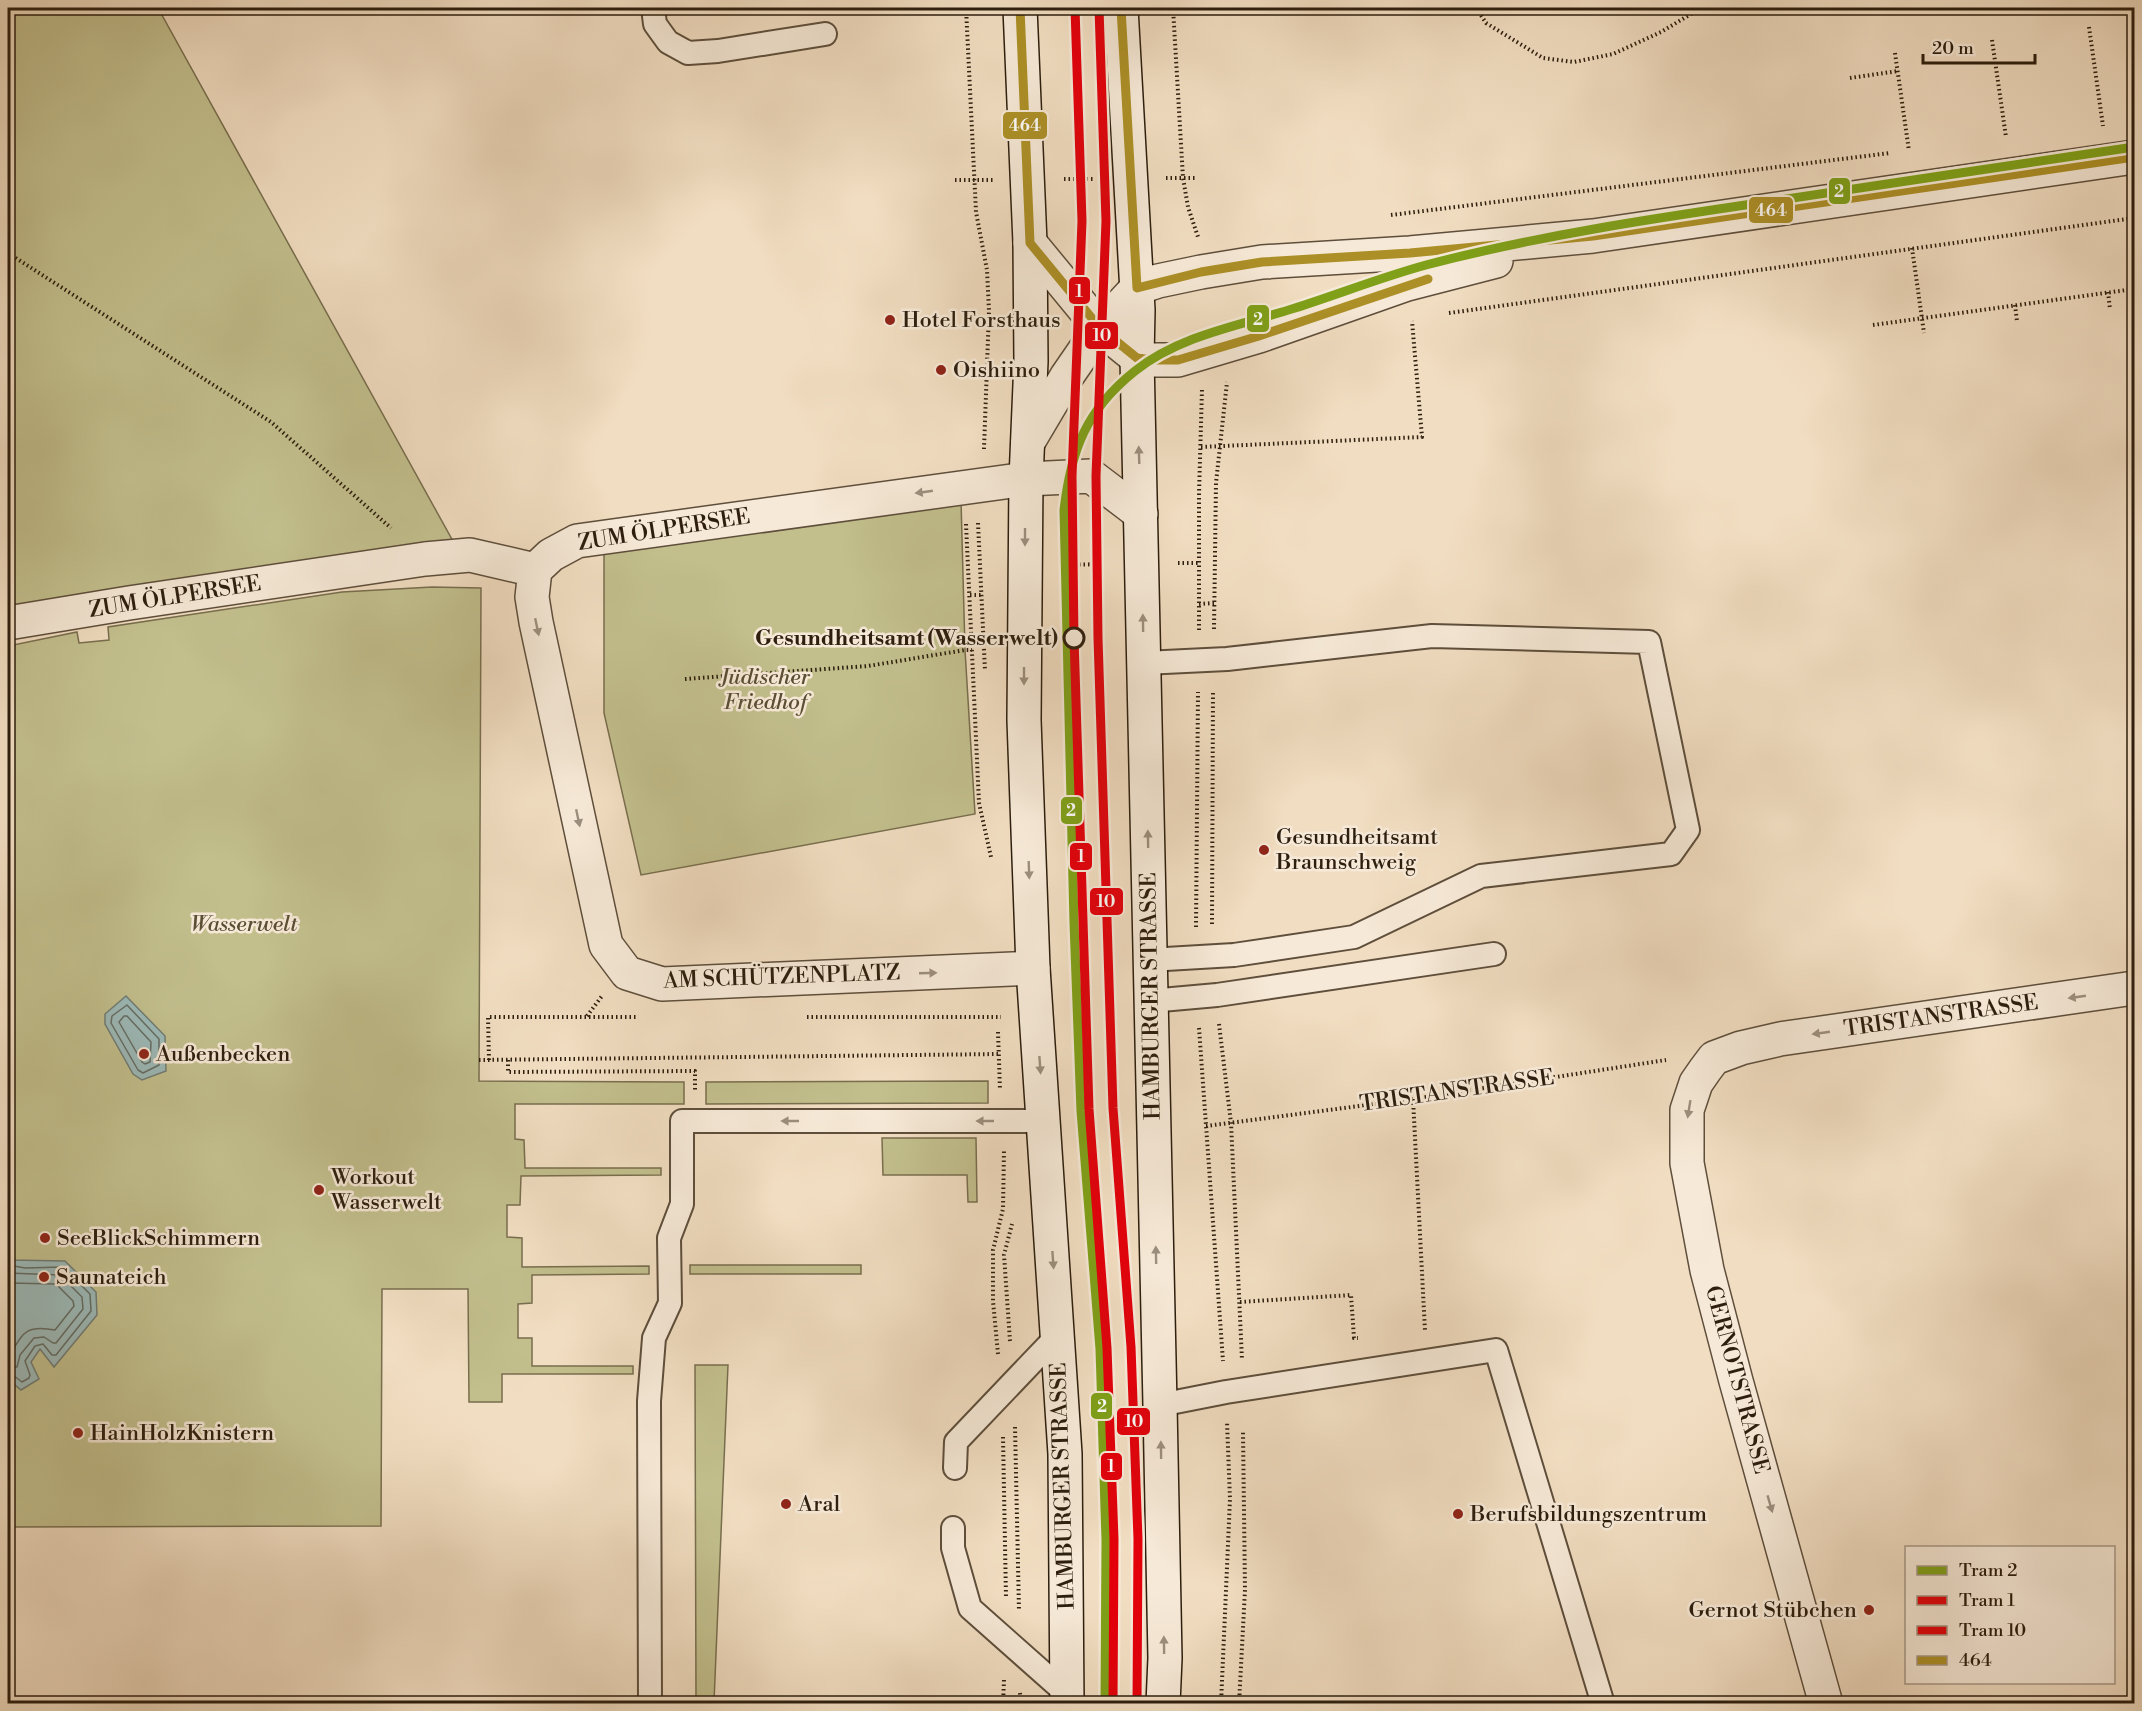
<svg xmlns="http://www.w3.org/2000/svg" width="2142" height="1711" viewBox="0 0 2142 1711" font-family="'Libre Bodoni',serif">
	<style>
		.green { fill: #c2bf8d; stroke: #786e4e; stroke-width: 1.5 }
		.water { fill: #9cbab9; stroke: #707c75; stroke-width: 1.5 }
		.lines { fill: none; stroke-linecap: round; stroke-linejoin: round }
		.shore { stroke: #646c64; stroke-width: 1.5 }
		.service-casing { stroke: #5e4e3b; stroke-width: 26 }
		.minor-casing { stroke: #5e4e3b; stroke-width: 36 }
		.tertiary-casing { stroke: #5e4e3b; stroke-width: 36 }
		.secondary-casing { stroke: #2d1e0e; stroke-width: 36 }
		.path { stroke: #2d1e0e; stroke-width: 4; stroke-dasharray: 1.5 3; stroke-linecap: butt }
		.service { stroke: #f6e9d7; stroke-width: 22 }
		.minor { stroke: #f6e9d7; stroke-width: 33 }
		.tertiary { stroke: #f6e9d7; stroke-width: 33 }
		.secondary { stroke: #f6e9d7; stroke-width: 33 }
		.bus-1-casing { stroke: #f6e9d7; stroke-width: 14 }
		.bus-1 { stroke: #ac8f26; stroke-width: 9 }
		.tram-1-casing { stroke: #f6e9d7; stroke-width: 14 }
		.tram-2-casing { stroke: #f6e9d7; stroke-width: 14 }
		.tram-3-casing { stroke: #f6e9d7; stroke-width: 14 }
		.tram-1 { stroke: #7fa018; stroke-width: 9 }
		.tram-2 { stroke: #e3000b; stroke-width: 9 }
		.tram-3 { stroke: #e3000b; stroke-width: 9 }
		.oneway { fill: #9c8e7d }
		.poi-dot { fill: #8f2418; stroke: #f6e9d7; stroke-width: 2 }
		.stop-dot { fill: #f6e9d7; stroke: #2d1e0e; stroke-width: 3 }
		.labels { text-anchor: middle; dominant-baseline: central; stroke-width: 5; stroke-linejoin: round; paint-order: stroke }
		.poi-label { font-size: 22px; fill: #2d1e0e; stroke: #f6e9d7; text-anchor: start }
		.street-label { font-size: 22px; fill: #2d1e0e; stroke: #f6e9d7 }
		.stop-label { font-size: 22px; font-weight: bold; fill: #2d1e0e; stroke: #f6e9d7; text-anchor: end }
		.park-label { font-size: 22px; font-style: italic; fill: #5a4e34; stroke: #f6e9d7 }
		.line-badge { stroke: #f6e9d7; stroke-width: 2 }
		.badge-label { font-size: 16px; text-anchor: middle; font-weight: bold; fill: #fff }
	</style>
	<rect width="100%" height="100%" fill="#f1ddc1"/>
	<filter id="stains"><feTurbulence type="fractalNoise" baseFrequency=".00333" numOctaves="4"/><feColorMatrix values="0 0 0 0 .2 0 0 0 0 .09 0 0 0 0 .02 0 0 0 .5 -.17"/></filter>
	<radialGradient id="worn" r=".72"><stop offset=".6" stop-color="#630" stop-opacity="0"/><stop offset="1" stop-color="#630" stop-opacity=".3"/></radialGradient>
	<!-- green -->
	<path class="green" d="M8,8H158L454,543L8,613Z
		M961,500L965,650L975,814L641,875L604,713V551Z
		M432,587L481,588L479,1081L684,1082V1104H515V1139L524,1140L525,1168H661V1175L521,1176L520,1205H507V1237L522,1238V1267L649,1266V1274L532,1275V1303L518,1304V1338H532V1366H633V1374H502V1402H469L468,1289H382L381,1526L8,1527V646L77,632L79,643L109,640L108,627L342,592Z
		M988,1081V1103L706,1104V1082Z
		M882,1138H976L977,1202H968L967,1175H883Z
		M690,1265H861V1274H690Z
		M695,1365H728L714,1702L740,1703H696Z"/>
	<!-- water -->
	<path class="water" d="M126,996L165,1036L166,1071L142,1080L133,1074L105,1024V1014Z
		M8,1192L10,1260L65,1261L96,1292L97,1315L54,1367L40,1349L31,1362L39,1379L21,1390L8,1379Z"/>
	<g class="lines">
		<!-- shore -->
		<path class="shore" d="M127,1005L159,1039V1065L143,1073L138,1070L111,1023L112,1016Z
			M124,1016H127L151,1042L150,1062L145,1064L142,1062L119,1022Z
			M8,1265L25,1268L63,1267L90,1294L91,1311L56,1355H52L43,1344L35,1346L25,1361L30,1375L29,1378L22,1382L13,1375H8
			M8,1273L60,1275L82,1297L83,1309L56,1343H53L44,1337L34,1338L20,1355L17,1367H8
			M8,1283L56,1284L73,1301L74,1306L55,1330C24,1324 23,1334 8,1358"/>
		<defs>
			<path id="service" d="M653,8L655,24L668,42L688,53L718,51L825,34
				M1144,663L1227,659L1432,636L1649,642L1688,830L1671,854L1481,876L1354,937L1234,955L1149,960
				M1150,1001L1217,995L1494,954
				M1160,1405L1226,1392L1496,1350L1603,1704
				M955,1468L956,1442L1058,1335
				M953,1528V1548L970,1608L1067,1694
				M650,1704L649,1401L654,1338L670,1303L669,1238L682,1204V1121H1044"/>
			<path id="minor" d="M535,570L532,597L536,622L606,945L627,973L662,984L1033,968
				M535,570L551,555L577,541L1026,479L1091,476L1141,514
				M8,623L129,603L425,559L470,555L535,570
				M1826,1704L1736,1381L1707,1270L1687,1163V1110L1696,1083L1705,1070L1714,1058L1741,1048L1780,1039L2134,988"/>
			<path id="tertiary" d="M1030,243L1100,328L1137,358L1153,360H1178L1259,336L1407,284L1496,261
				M1028,442L1067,376L1100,328L1137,288L1158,281L1201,272L1262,262L1410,253L1593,236L2134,157"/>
			<path id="secondary" d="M1020,8L1030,243L1031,361L1026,479L1024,720L1033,968L1065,1454L1067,1704
				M1121,8L1138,310L1137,358L1160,1405L1165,1658L1163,1704"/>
		</defs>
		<!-- service casing -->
		<use href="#service" class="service-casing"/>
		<!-- minor casing -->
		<use href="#minor" class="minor-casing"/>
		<!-- tertiary casing -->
		<use href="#tertiary" class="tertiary-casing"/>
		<!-- secondary casing -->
		<use href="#secondary" class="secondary-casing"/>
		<!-- path -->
		<path class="path" d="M966,8L976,212L987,270L989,311L984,449
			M1173,8L1183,178L1188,207L1198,237
			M1476,8L1486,23L1543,58L1574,62L1613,54L1661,32L1701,8
			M2089,27L2103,126
			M1992,40L2006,137
			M1895,53L1909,151
			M1850,78L1898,71
			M1166,178H1197
			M1064,179H1095
			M955,180H993
			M1391,215L1890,153
			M1912,248L1924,333
			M8,253L271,422L391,528
			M2108,292L2110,309
			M2015,305L2017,321
			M1449,313L2134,218
			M1873,325L2134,289
			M1201,447L1422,437L1412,321
			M978,523L985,671
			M966,524L979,803L991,857
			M1178,563H1199
			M1061,565L1105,564
			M970,595H982
			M1199,604L1214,603
			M1214,629L1216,483L1227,382
			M1199,630V494L1202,389
			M685,679L868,666L965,650H972
			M1212,924L1213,690
			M1196,927L1198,692
			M587,1016L602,996
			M807,1017H1001
			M1219,1024L1231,1123L1242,1360
			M1199,1028L1223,1361
			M998,1032L1000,1090
			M479,1060L999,1054
			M489,1060L488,1017H638
			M508,1060V1072L695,1071V1090
			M1413,1099L1425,1331
			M1206,1126L1413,1099L1666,1060
			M1240,1302L1351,1295L1354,1338H1358
			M1010,1341L1004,1255L1012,1224
			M998,1354L993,1301V1250L1003,1209L1004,1150
			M1015,1427L1019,1611
			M1003,1437L1006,1598
			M1020,1693L1021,1704
			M1003,1704L1004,1680
			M1221,1704L1230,1499L1227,1422
			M1239,1704L1245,1590L1243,1432"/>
		<!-- service -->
		<use href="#service" class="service"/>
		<!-- minor -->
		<use href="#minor" class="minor"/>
		<!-- tertiary -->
		<use href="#tertiary" class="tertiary"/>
		<!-- secondary -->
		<use href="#secondary" class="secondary"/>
		<defs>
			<path id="bus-1" d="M1020,8L1030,243
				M1121,8L1137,288L1201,272L1262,262L1410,253L1593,236L2134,157
				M1030,243L1100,328L1137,358L1153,360H1178L1259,336L1428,279"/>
		</defs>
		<!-- bus-1 casing -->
		<use href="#bus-1" class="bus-1-casing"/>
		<!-- bus-1 -->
		<use href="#bus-1" class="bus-1"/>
		<defs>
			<path id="tram-1" d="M1105,1704L1106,1540L1100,1349L1081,1111L1074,923L1064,510C1071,450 1086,410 1135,371C1180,335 1242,325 1295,308C1339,294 1382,277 1426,265C1540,235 1657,218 1773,201C1893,183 2014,165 2134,147"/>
			<path id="tram-2" d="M1075,8L1082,221L1072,476L1074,638L1089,1109L1107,1348L1114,1539L1113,1704"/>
			<path id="tram-3" d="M1099,8L1106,221L1096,476L1098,638L1113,1108L1131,1347L1138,1539L1137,1704"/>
		</defs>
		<!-- tram-1 casing -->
		<use href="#tram-1" class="tram-1-casing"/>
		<!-- tram-2 casing -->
		<use href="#tram-2" class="tram-2-casing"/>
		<!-- tram-3 casing -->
		<use href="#tram-3" class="tram-3-casing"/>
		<!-- tram-1 -->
		<use href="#tram-1" class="tram-1"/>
		<!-- tram-2 -->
		<use href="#tram-2" class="tram-2"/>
		<!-- tram-3 -->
		<use href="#tram-3" class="tram-3"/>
	</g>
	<!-- one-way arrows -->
	<defs><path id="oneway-solid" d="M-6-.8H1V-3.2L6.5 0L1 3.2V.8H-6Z" transform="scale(1.5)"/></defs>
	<g class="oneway">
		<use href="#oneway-solid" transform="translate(1139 455) rotate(-92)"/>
		<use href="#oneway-solid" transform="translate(924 492) rotate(172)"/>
		<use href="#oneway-solid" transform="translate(1025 537) rotate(90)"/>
		<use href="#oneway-solid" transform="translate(1143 623) rotate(-91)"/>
		<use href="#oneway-solid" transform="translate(537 627) rotate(78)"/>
		<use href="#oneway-solid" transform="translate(1024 676) rotate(90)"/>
		<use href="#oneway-solid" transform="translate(578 818) rotate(78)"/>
		<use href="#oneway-solid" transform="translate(1148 839) rotate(-91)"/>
		<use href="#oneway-solid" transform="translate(1029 870) rotate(88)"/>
		<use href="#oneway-solid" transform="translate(928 973) rotate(-2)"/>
		<use href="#oneway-solid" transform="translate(2077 997) rotate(172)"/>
		<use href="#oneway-solid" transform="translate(1821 1033) rotate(172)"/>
		<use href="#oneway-solid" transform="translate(1040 1065) rotate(86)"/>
		<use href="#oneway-solid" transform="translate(1689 1109) rotate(99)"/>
		<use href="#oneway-solid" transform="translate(790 1121) rotate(180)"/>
		<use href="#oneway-solid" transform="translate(985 1121) rotate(180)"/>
		<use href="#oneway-solid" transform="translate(1156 1255) rotate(-91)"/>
		<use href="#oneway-solid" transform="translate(1053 1260) rotate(86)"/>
		<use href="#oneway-solid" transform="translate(1161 1450) rotate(-91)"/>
		<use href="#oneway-solid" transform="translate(1770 1504) rotate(74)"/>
		<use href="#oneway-solid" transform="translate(1164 1645) rotate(-91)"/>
	</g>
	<!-- markers -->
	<g class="poi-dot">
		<circle cx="890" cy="320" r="6"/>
		<circle cx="941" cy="370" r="6"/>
		<circle cx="1264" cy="850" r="6"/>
		<circle cx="144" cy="1054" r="6"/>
		<circle cx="319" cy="1190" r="6"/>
		<circle cx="45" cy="1238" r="6"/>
		<circle cx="44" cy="1277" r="6"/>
		<circle cx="78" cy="1433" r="6"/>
		<circle cx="786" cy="1504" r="6"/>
		<circle cx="1458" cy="1514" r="6"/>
		<circle cx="1869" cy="1610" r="6"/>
	</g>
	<circle class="stop-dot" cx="1074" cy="638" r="10"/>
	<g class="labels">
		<!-- poi labels -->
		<g class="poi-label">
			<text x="902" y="320">Hotel Forsthaus</text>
			<text x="953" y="370">Oishiino</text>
			<text x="1276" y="837">Gesundheitsamt<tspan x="1276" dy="25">Braunschweig</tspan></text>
			<text x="156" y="1054">Außenbecken</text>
			<text x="331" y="1177">Workout<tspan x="331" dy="25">Wasserwelt</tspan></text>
			<text x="57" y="1238">SeeBlickSchimmern</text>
			<text x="56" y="1277">Saunateich</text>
			<text x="90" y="1433">HainHolzKnistern</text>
			<text x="798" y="1504">Aral</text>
			<text x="1470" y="1514">Berufsbildungszentrum</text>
			<text x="1857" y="1610" text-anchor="end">Gernot Stübchen</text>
		</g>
		<!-- street labels -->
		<g class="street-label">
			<text transform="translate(664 530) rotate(-9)">ZUM ÖLPERSEE</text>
			<text transform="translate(175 597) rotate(-9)">ZUM ÖLPERSEE</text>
			<text transform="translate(782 977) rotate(-2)">AM SCHÜTZENPLATZ</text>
			<text transform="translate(1151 996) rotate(-91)">HAMBURGER STRASSE</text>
			<text transform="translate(1941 1016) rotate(-8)">TRISTANSTRASSE</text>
			<text transform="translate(1457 1091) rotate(-8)">TRISTANSTRASSE</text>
			<text transform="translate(1737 1380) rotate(75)">GERNOTSTRASSE</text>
			<text transform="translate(1063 1486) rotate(-92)">HAMBURGER STRASSE</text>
		</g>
		<!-- stop labels -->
		<g class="stop-label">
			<text x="1058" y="638">Gesundheitsamt (Wasserwelt)</text>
		</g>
		<!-- park labels -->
		<g class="park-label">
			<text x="765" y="677">Jüdischer<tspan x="765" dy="25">Friedhof</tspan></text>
			<text x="244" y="924">Wasserwelt</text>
		</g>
	</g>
	<g class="line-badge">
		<rect x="1002" y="111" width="46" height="29" rx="6" fill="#ac8f26"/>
		<rect x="1828" y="177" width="23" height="28" rx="6" fill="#7fa018"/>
		<rect x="1748" y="196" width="46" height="28" rx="6" fill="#ac8f26"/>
		<rect x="1068" y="276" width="23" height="29" rx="6" fill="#e3000b"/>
		<rect x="1246" y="304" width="24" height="29" rx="6" fill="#7fa018"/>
		<rect x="1084" y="321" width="35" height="29" rx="6" fill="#e3000b"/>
		<rect x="1060" y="796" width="23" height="29" rx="6" fill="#7fa018"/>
		<rect x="1069" y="842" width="24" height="29" rx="6" fill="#e3000b"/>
		<rect x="1089" y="887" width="35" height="29" rx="6" fill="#e3000b"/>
		<rect x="1090" y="1392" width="23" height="28" rx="6" fill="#7fa018"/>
		<rect x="1116" y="1407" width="35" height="29" rx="6" fill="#e3000b"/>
		<rect x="1100" y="1452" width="23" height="29" rx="6" fill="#e3000b"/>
	</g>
	<g class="badge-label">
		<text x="1025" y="131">464</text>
		<text x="1839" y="197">2</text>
		<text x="1771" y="216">464</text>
		<text x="1079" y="297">1</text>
		<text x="1258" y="325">2</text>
		<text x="1102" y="341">10</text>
		<text x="1071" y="816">2</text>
		<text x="1081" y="862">1</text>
		<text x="1106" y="907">10</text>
		<text x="1102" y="1412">2</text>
		<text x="1134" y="1427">10</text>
		<text x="1111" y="1472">1</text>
	</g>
	<!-- margin -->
	<rect width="2142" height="1711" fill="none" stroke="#f1ddc1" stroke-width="30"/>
	<rect x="9" y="9" width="2124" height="1693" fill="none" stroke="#2d1e0e" stroke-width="3"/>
	<rect x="15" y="15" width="2112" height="1681" fill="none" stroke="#2d1e0e" stroke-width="1.5"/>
	<!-- legend -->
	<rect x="1905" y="1546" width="210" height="138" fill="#f6e9d7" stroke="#a69887" stroke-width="1.5"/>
	<rect x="1917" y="1566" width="30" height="9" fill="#7fa018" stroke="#a69887" stroke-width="1.5"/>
	<text x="1959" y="1576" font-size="18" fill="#2d1e0e">Tram 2</text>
	<rect x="1917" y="1596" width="30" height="9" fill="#e3000b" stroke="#a69887" stroke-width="1.5"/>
	<text x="1959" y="1606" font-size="18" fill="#2d1e0e">Tram 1</text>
	<rect x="1917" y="1626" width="30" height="9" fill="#e3000b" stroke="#a69887" stroke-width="1.5"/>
	<text x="1959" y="1636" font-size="18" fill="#2d1e0e">Tram 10</text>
	<rect x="1917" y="1656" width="30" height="9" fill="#ac8f26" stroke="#a69887" stroke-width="1.5"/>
	<text x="1959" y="1666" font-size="18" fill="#2d1e0e">464</text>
	<!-- scale -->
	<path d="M1923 54v9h112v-9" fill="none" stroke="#2d1e0e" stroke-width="3"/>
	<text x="1932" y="54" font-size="18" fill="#2d1e0e" stroke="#f6e9d7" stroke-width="4.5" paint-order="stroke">20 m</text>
	<rect width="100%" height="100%" filter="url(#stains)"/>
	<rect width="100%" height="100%" fill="url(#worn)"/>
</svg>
